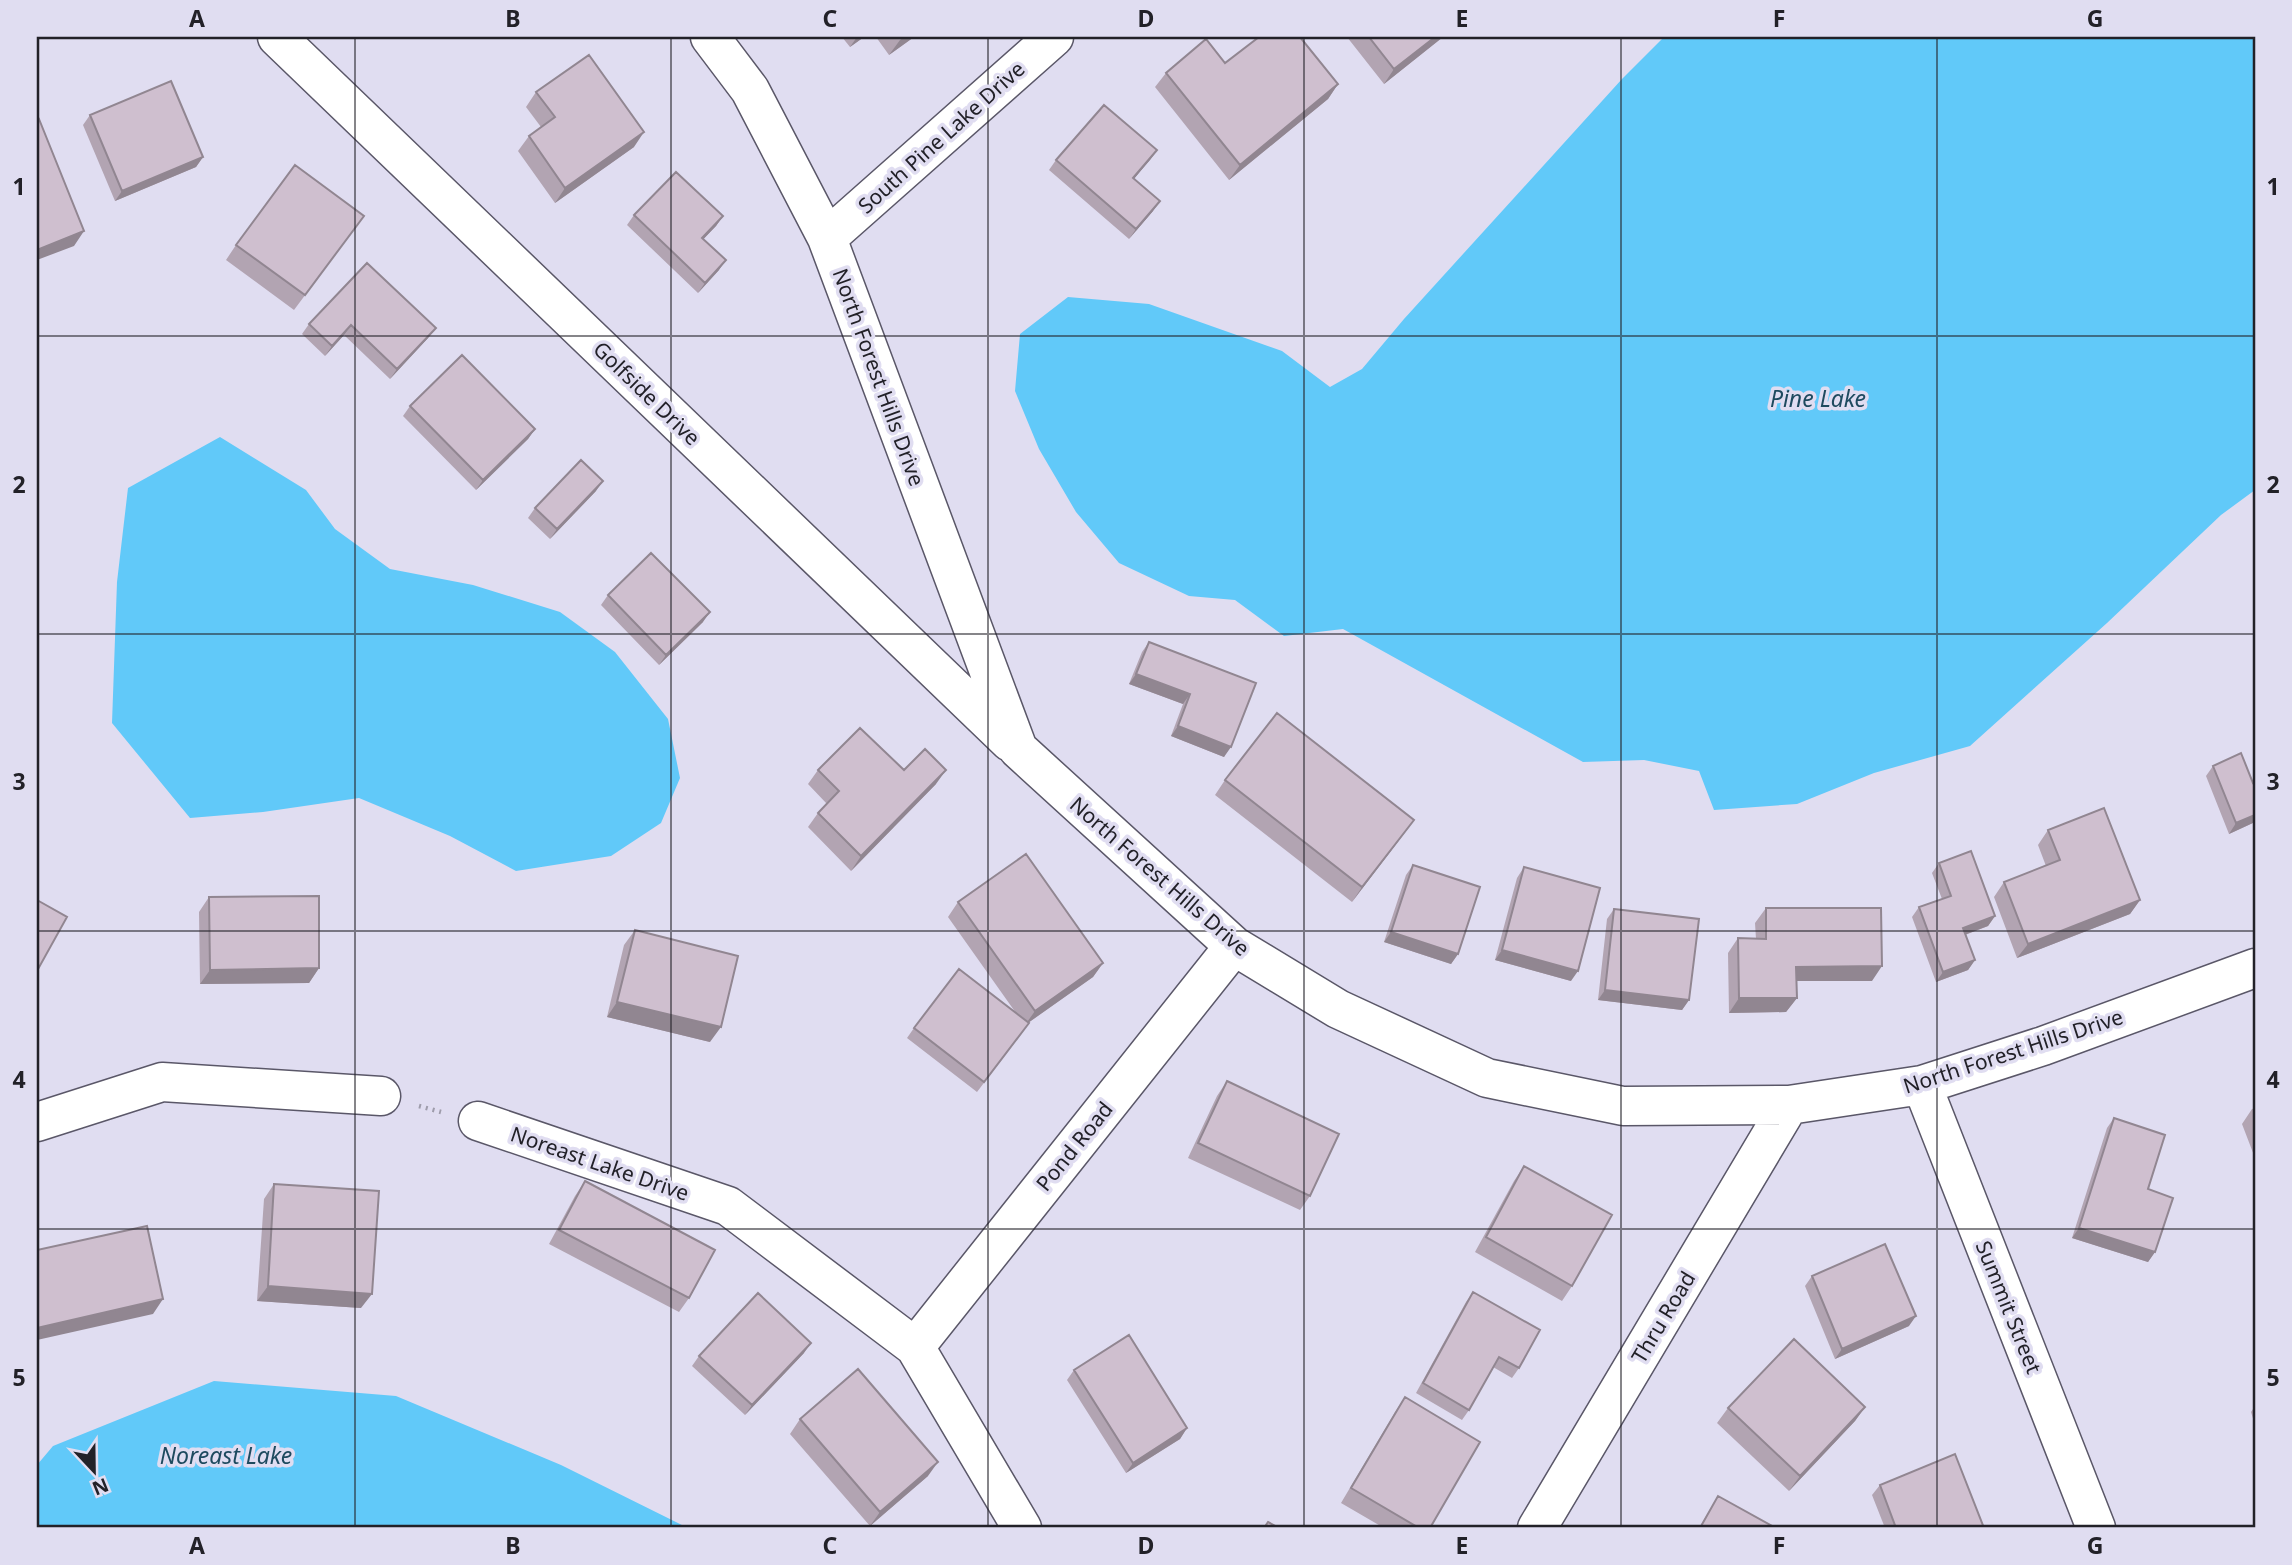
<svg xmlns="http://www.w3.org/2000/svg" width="2292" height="1565" viewBox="0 0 2292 1565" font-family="'Noto Sans',sans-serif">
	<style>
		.water { fill: #61c9f9 }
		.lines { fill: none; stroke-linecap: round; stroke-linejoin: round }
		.street-casing { stroke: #5a5768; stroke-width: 41 }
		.path { stroke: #9e9cab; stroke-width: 4.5; stroke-dasharray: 2 5; stroke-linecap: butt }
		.street { stroke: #fff; stroke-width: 38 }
		.wall { fill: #b2a4b2 }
		.shaded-wall { fill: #918691 }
		.building { fill: #cfbfcf; stroke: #918691; stroke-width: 2 }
		.grid { fill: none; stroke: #222128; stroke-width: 2; stroke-opacity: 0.55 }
		.labels { text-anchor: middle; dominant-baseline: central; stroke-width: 7; stroke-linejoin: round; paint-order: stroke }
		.street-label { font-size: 21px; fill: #222128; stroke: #e0ddf1 }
		.water-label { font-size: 23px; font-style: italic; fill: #1e4a5f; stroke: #e0ddf1 }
		.neatline { fill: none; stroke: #222128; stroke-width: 2.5 }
		.grid-label { font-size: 23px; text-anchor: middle; font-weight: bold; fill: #222128 }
	</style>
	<rect width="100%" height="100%" fill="#e0ddf1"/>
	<!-- water -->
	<path class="water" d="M1664,37H2255V490L2221,515L2107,623L1970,746L1874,773L1797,804L1714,810L1699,771L1644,760L1583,762L1343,629L1284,636L1235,600L1189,596L1119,563L1076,512L1039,449L1015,391L1020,334L1068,297L1149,304L1282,351L1330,387L1362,369L1404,319L1622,79Z
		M220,437L306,490L335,529L390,569L473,585L560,612L615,652L668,719L680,778L661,823L611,856L516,871L450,836L359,798L263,812L190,818L112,723L117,582L128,488Z
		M214,1381L396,1396L561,1465L688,1528H37V1465L53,1446Z"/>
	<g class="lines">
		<defs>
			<path id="street" d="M277,37L1010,742
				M710,37L750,90L827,238L1018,749L1234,946L1338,1009L1487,1078L1623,1106L1789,1105L1922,1085L2043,1046L2255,968
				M827,238L1054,37
				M1922,1085L2096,1528
				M478,1121L728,1206L915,1347L1022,1528
				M37,1122L162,1082L381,1096
				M915,1347L1234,946
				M1537,1528L1789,1105"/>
		</defs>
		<!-- street casing -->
		<use href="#street" class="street-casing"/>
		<!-- path -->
		<path class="path" d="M419,1106L441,1112"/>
		<!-- street -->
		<use href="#street" class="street"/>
	</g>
	<!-- wall -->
	<path class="wall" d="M842,37H864L850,47Z
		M876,37H914L889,55Z
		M1347,37H1443L1384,84Z
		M1166,73L1338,84L1328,99L1229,180L1155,87Z
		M536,92L634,147L555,203L518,151L529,136L541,127L526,107Z
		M90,115L203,157L196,167L115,201L83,125Z
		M1157,150L1134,179L1153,211L1129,239L1049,170L1056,160Z
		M634,215L723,216L716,226L703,239L719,270L698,293L627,225Z
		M364,216L294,310L226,260L236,245Z
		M367,263L428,338L390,379L344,335L325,356L302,334L309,324Z
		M410,406L535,429L528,439L476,490L403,416Z
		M596,491L550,539L528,518L535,508Z
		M608,595L703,622L659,665L601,605Z
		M1149,642L1256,683L1224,757L1171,736L1183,704L1129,684L1142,652Z
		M2213,766L2253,783L2255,782V822L2229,834L2206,776Z
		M818,770H904L936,784L851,871L808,827L818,813L827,804L808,784Z
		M1225,780L1414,820L1352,902L1215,795Z
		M2048,830L2140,900L2130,914L2017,958L1994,897L2004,882L2046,866L2038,845Z
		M1939,863L1995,916L1988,926L1965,935L1975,960L1968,970L1936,982L1912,917L1919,907L1942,899L1932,873Z
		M1413,865L1458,954L1451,964L1384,942L1406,875Z
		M1524,867L1571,981L1495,960L1517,878Z
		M209,897L319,968L309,983L200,984L199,912Z
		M958,902L1103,963L1093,977L1028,1023L1022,1033L977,1092L907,1038L914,1028L1016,1013L948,917Z
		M1766,908L1872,981H1796L1797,998L1786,1012L1729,1013L1728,953L1738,938L1756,939L1755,923Z
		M1614,909L1689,1000L1682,1010L1598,1000L1607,919Z
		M635,930L710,1042L607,1017L624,945Z
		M1227,1081L1310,1196L1300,1210L1188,1158L1217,1096Z
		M2255,1108V1158L2242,1124L2252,1109Z
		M2114,1118L2148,1189L2155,1252L2148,1262L2072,1238L2107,1128Z
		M1524,1166L1572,1286L1562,1301L1475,1252L1514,1181Z
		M585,1181L689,1298L679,1312L549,1244L575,1196Z
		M274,1184L361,1308L257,1301L264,1199Z
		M1812,1276L1909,1326L1835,1359L1805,1286Z
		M1473,1292L1519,1368L1512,1378L1493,1367L1469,1410L1462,1420L1416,1393L1466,1302Z
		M804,1353L745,1415L692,1366L699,1356Z
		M1074,1370L1187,1428L1180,1439L1126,1473L1067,1380Z
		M1405,1397L1430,1528H1384L1341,1503L1395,1412Z
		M2255,1406V1425L2251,1412Z
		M1865,1407L1855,1421L1789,1491L1717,1423L1728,1408Z
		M800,1419L928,1476L870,1526L790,1434Z
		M1880,1485L1984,1528H1885L1872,1495Z
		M1718,1496L1774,1528H1699Z"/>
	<!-- shaded-wall -->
	<path class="shaded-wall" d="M857,37H864L850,47Z
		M904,37H914L889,55L900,40Z
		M1435,37H1443L1384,84L1394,69Z
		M1338,84L1328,99L1229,180L1240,165Z
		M644,132L634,147L555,203L565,188Z
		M1157,150L1150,160L1126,188L1133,178Z
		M203,157L196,167L115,201L122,191Z
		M1160,201L1153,211L1129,239L1136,229Z
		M723,216L716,226L695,248L702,238Z
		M84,231L74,246L37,260V250Z
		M726,260L719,270L698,293L705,283Z
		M351,325L344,335L325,356L332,346Z
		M436,328L428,338L390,379L397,369Z
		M535,429L528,439L476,490L483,480Z
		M603,481L596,491L550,539L557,529Z
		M710,612L703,622L659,665L666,655Z
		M1136,674L1190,694L1183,704L1129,684Z
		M1178,726L1231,747L1224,757L1171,736Z
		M946,770L936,784L851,871L861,856Z
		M2255,815V822L2229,834L2236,823Z
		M1414,820L1403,835L1352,902L1362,887Z
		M2140,900L2130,914L2017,958L2028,944Z
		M1995,916L1988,926L1956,938L1963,928Z
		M1391,932L1458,954L1451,964L1384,942Z
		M1502,950L1578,971L1571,981L1495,960Z
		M1975,960L1968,970L1936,982L1943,972Z
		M1103,963L1093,977L1025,1025L1035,1011Z
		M1882,966L1872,981H1786L1796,967Z
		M319,968L309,983L200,984L210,970Z
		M1605,990L1689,1000L1682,1010L1598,1000Z
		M1739,998H1797L1786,1012L1729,1013Z
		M617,1002L721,1027L710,1042L607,1017Z
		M2079,1228L2155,1252L2148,1262L2072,1238Z
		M268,1286L372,1294L361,1308L257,1301Z
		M163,1299L153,1314L37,1340V1328Z
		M1916,1316L1909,1326L1835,1359L1842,1349Z
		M811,1343L804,1353L745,1415L752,1405Z
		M1865,1407L1855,1421L1789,1491L1800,1476Z
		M1187,1428L1180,1439L1126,1473L1133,1463Z
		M938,1462L928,1476L870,1526L880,1512Z"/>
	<!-- building -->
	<path class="building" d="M1259,37H1300L1338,84L1240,165L1166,73L1206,39L1225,63Z
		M1369,37H1435L1394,69Z
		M589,55L644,132L565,188L529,136L555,117L536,92Z
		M171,81L203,157L122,191L90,115Z
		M1104,105L1157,150L1133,178L1160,201L1136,229L1056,160Z
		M39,119L84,231L37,250V120Z
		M295,165L364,216L305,295L236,245Z
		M676,172L723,216L702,238L726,260L705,283L634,215Z
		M367,263L436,328L397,369L351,325L332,346L309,324Z
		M462,355L535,429L483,480L410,406Z
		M581,460L603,481L557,529L535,508Z
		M651,553L710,612L666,655L608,595Z
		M1149,642L1256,683L1231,747L1178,726L1190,694L1136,674Z
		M1277,713L1414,820L1362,887L1225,780Z
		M860,728L904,770L925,749L946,770L861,856L818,813L839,791L818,770Z
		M2241,753L2253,783L2255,782V815L2236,823L2213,766Z
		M2104,808L2140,900L2028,944L2004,882L2060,860L2048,830Z
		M1971,851L1995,916L1963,928L1975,960L1943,972L1919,907L1951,896L1939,863Z
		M1026,854L1103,963L1035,1011L958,902Z
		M1413,865L1480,887L1458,954L1391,932Z
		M1524,867L1600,888L1578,971L1502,950Z
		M319,896V968L210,970L209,897Z
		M37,900L67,917L37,971Z
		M1766,908H1881L1882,966L1796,967L1797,998H1739L1738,938L1766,939Z
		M1614,909L1699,919L1689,1000L1605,990Z
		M635,930L738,956L721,1027L617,1002Z
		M959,969L1029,1023L984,1082L914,1028Z
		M1227,1081L1339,1134L1310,1196L1198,1143Z
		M2114,1118L2165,1135L2148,1189L2173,1198L2155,1252L2079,1228Z
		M1524,1166L1612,1215L1572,1286L1486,1237Z
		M585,1181L715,1250L689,1298L559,1230Z
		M274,1184L379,1191L372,1294L268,1286Z
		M147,1226L163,1299L37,1328V1250Z
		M1885,1244L1916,1316L1842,1349L1812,1276Z
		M1473,1292L1540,1330L1519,1368L1499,1357L1469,1410L1423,1383Z
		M758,1293L811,1343L752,1405L699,1356Z
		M1129,1335L1187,1428L1133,1463L1074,1370Z
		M1794,1339L1865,1407L1800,1476L1728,1408Z
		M858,1369L938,1462L880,1512L800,1419Z
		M1405,1397L1480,1442L1430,1528H1419L1351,1488Z
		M1955,1454L1984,1528H1896L1880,1485Z
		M1718,1496L1774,1527V1528H1700Z
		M1268,1522L1279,1528H1264Z"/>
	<!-- grid -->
	<path class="grid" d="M355,37V1528M671,37V1528M988,37V1528M1304,37V1528M1621,37V1528M1937,37V1528M37,336H2255M37,634H2255M37,931H2255M37,1229H2255"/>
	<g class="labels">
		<!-- street labels -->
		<g class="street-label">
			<text transform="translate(941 137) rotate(-42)">South Pine Lake Drive</text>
			<text transform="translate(879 377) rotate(70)">North Forest Hills Drive</text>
			<text transform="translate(647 393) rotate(44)">Golfside Drive</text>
			<text transform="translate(1160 876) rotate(41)">North Forest Hills Drive</text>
			<text transform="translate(2013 1051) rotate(-18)">North Forest Hills Drive</text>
			<text transform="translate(1074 1146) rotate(-51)">Pond Road</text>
			<text transform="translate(600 1163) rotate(19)">Noreast Lake Drive</text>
			<text transform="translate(2009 1307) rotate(68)">Summit Street</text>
			<text transform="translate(1663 1317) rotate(-59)">Thru Road</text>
		</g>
		<!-- water labels -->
		<g class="water-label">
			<text x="1818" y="398">Pine Lake</text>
			<text x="226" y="1455">Noreast Lake</text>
		</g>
	</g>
	<!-- border -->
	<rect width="2292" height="1565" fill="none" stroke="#e0ddf1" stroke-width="77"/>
	<!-- north arrow -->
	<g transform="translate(94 1471) rotate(158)" stroke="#e0ddf1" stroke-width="5" paint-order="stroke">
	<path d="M0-5L12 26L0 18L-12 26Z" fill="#222128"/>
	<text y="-10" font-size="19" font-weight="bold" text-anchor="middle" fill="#222128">N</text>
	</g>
	<rect x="38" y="38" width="2216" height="1488" class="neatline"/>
	<g class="grid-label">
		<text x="197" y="27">A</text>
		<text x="513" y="27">B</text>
		<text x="830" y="27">C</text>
		<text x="1146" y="27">D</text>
		<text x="1462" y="27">E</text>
		<text x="1779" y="27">F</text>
		<text x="2095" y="27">G</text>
		<text x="19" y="195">1</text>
		<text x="2273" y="195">1</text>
		<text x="19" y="493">2</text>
		<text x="2273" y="493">2</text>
		<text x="19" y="790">3</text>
		<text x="2273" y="790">3</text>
		<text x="19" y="1088">4</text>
		<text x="2273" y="1088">4</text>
		<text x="19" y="1386">5</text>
		<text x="2273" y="1386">5</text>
		<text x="197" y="1554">A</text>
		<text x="513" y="1554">B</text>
		<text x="830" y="1554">C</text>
		<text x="1146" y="1554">D</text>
		<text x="1462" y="1554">E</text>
		<text x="1779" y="1554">F</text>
		<text x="2095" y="1554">G</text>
	</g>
</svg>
